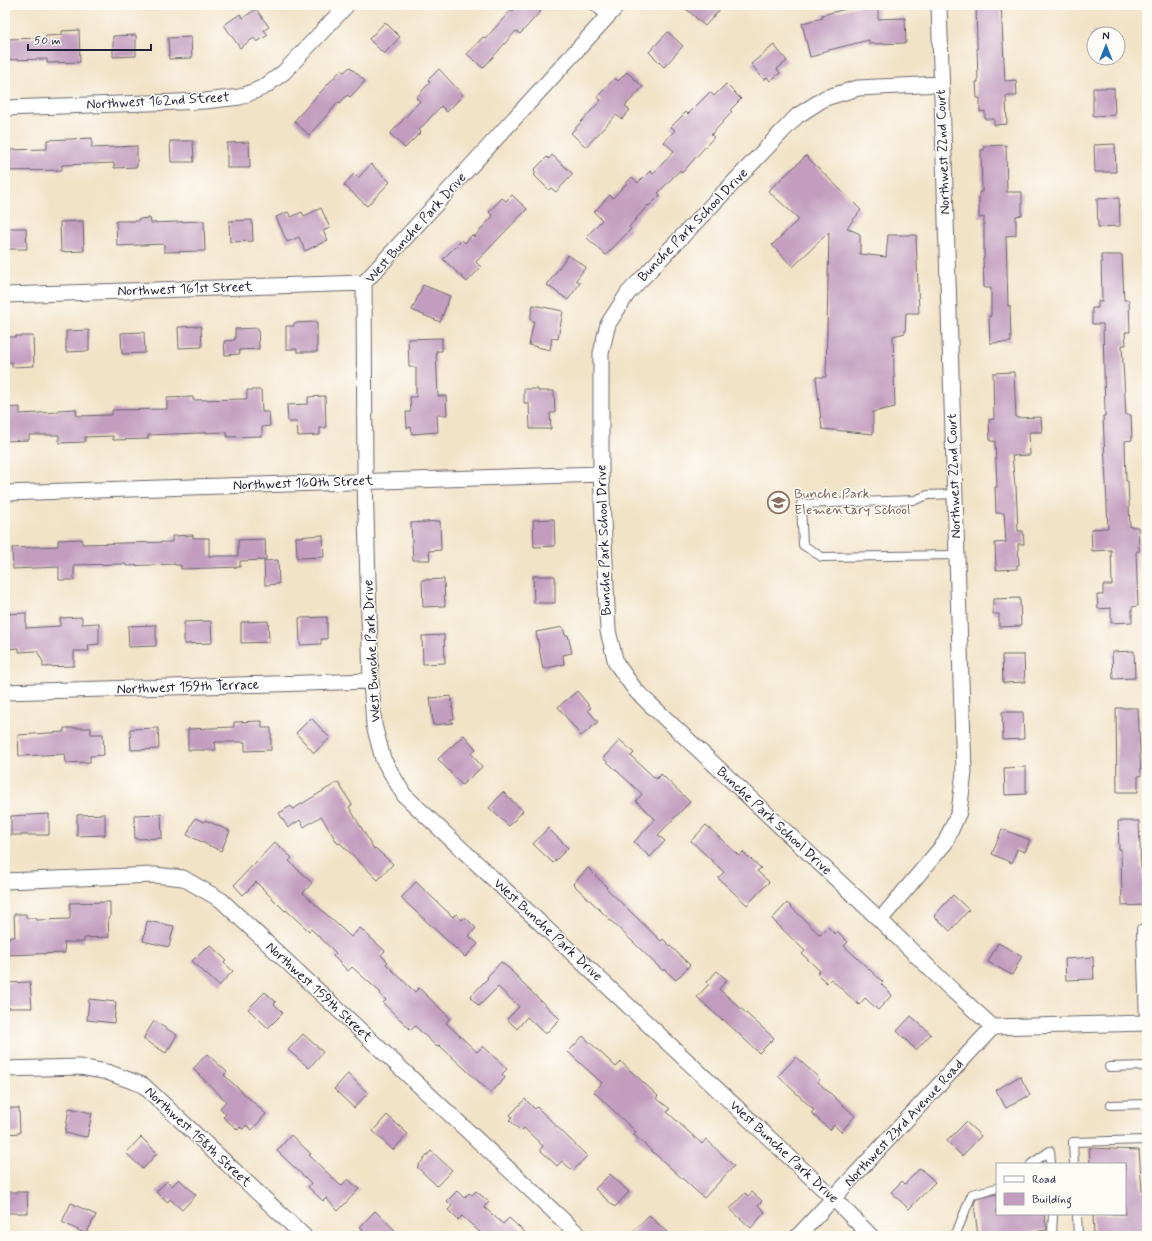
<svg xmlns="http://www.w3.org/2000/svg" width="1152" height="1241" viewBox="0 0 1152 1241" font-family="Mynerve,sans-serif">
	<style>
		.building { fill: #c39dbf }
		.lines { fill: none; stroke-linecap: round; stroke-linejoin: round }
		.lane-casing { stroke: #6b666c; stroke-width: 10 }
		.street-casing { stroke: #6b666c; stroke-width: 17 }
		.lane { stroke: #fff; stroke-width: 8 }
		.street { stroke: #fff; stroke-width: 15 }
		.labels { text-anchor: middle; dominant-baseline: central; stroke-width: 3; stroke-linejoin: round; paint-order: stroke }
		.street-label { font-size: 14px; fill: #22223b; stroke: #fdfcf7 }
		.education-label { font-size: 14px; fill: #785e54; stroke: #fdfcf7; text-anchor: start }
	</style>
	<rect width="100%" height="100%" fill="#fdfcf7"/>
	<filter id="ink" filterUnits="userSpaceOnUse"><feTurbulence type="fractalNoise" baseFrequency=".025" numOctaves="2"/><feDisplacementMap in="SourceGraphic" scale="8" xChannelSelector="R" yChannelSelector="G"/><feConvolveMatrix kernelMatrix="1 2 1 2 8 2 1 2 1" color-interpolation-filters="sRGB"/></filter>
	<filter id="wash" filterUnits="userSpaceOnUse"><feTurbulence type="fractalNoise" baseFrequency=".012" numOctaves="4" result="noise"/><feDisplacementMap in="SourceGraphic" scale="16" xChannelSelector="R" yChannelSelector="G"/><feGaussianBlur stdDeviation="0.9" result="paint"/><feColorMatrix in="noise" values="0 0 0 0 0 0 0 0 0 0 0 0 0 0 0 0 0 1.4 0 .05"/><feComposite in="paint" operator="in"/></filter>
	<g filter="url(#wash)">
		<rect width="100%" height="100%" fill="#f2e3c7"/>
		<g id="blocks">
			<!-- building -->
			<path class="building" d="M519,5H535L541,11L520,34L516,31L483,68L467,54L483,37L485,39L511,10L513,11Z
				M682,5H724L705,26Z
				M862,5H878V19L905,18L906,43L869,44V40L821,52L822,54L810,57L802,23L823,18L822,15Z
				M976,5H1001L1005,81L1016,80L1017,96H1006L1007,124L994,125V119H985V111L980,112V98H977L976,82H978Z
				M256,9L269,27L264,30L268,35L257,42L254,38L240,48L224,25L240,14L243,18Z
				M385,22L400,37L384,54L369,39Z
				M79,30L80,62L47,63V59L5,60V39L46,38V36L62,35V31Z
				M1093,31H1114V34H1094V58H1114L1093,59Z
				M668,32L683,46L664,67L649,52Z
				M136,35V56L113,57V36Z
				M191,37L192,58L169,59L168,38Z
				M774,45L787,61L777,69L780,73L770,81L767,77L764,80L751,64Z
				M350,67L365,81L350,97L347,95L340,103L339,102L309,135L294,121L341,70L344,72Z
				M439,69L463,95L447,112L441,106L419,130L421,132L405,148L390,134L420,101L416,98L430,82L428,80Z
				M627,72L643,87L625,106L630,110L622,119L616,115L586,147L571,133L601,100L597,97L615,78L618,81Z
				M726,84L741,99L730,110L732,112L711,135L714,137L682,173L680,170L658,193L660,195L649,206L648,205L629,227L631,229L606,255L586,237L602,220L594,212L610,195L613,198L632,177L638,183L650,171L653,174L674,151L664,142L675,130L671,127L686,112L688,114L710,92L714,96Z
				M1093,88H1114L1115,115L1093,116Z
				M92,138V148L137,146V167L114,168V163L62,165V170L5,171V150L47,149V140Z
				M170,141H193L194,162H171Z
				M249,142L250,168H227V143Z
				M1115,144L1116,172H1095L1094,145Z
				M1006,145L1007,192H1022V215L1016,216V235L1006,236L1008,306H1010L1011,342L990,343L989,316H991V288H984L983,258H984V217L979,218V192H982L981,150H984V146Z
				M552,155L573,174L556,192L551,188L549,190L534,175L536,173L534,170L547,157L549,159Z
				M806,156L861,210L847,228L860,234V254L886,257L888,235H916L919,313H906L905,333L893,336L895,407L873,412V434L822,429L816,377H826L829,232L793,267L772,245L799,219L768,191Z
				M371,164L390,182L367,206L344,185L354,174L358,178Z
				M512,195L527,209L476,262L481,267L467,282L443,259L462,240L465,243L472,235L474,237L493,216L489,212L502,198L506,201Z
				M1119,198L1120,226L1098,227L1097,199Z
				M321,208L330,228L323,231L328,240L305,251L299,237L287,242L276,217L288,212L291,217L302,212L304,216Z
				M150,218L151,223L204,221L205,251L164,252V244L117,246L116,221H138V219Z
				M252,220L253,241L230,242L229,221Z
				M83,221L84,251L61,252L60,222Z
				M5,228H26L27,249H5Z
				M568,255L586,267L576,280L580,283L568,300L547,285Z
				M1101,255H1122L1124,300H1129L1130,332H1125L1126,345H1122L1126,415H1131L1132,440L1125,441L1126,481H1128L1130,527H1138L1139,551L1136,552L1138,606L1132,607V622L1111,623V608L1098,609L1097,595H1103V585H1112L1111,550L1092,551L1091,529L1108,528L1103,416H1105L1103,324H1092V308H1098V301H1102Z
				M423,285L450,296L440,322L412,310Z
				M533,305L563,311L558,339L552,338L550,350L529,345L534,321L530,320Z
				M317,322V352H297V349H286V326H294V323Z
				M201,326L202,347L179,348L178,327Z
				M258,328L259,349L239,350L240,354L225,355L224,341L235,340V329Z
				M89,330V351L66,352V331Z
				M144,332L145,353L122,354L121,333Z
				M16,336H33L34,366L12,367V362H5V337H16Z
				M442,338V351H436L438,396H446L447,415H437L438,432L412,434L411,427L407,428L406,412H411L410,397H416V367H409L408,339Z
				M1014,372L1016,418L1041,417L1042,432H1029L1030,455L1012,456L1015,486H1016L1018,531H1023L1024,544H1018L1019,565H1017V569L996,570L995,543L1006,542L1004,513H996L995,487H997L995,441H990L989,420L994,419L993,373Z
				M524,389H538V391H554L555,413H550L551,429H530L529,403H524Z
				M247,390H261L262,412H269L270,426L262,427V436L227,437V432L148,435V439L113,440V436L85,437V442L59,443V435H29V440L5,441V408L20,407V414L58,412V410L76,409L77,416L112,415V410L167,409V398L193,397V400L247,399Z
				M325,396L326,428H320V435L298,436L297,422H288L287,405L308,404V397Z
				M554,519L555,546L534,547L533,520Z
				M440,521L441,550L429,551L430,560H413L411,523Z
				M193,535V538H209V556H238V540L265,539L266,560L240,561V567L181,569V565H175V564L126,566V564L74,565V580H59V567L13,569L12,548L58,546V540L82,539V544L172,542V536Z
				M323,535L324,557L297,558L296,537Z
				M278,560L279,584L265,585L264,561Z
				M533,576H555V603H534Z
				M444,579L445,606L423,607L422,580Z
				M1020,598L1021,626L999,627V614H993V599Z
				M26,613V628L60,626V618L82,617V624L99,623V644L88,645L89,651H74V666L43,667V662L37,651L19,652V648L7,649L5,614Z
				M327,617V639H321V644L300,645L299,618Z
				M211,621L212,643L184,644V622Z
				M268,621L269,642L241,643V622Z
				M156,625V646L129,647L128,626Z
				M563,627L565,635H568L572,653L563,655L564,664L543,669L536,632Z
				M444,635L445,663L423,664L422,636Z
				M1134,651L1135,678L1113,679L1112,652Z
				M1002,655H1024L1025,682L1003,683Z
				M577,691L591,708L588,710L598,722L581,736L558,707Z
				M430,696L431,698L451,696L454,719H450L453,723L433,725Z
				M1116,708H1138L1141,776H1138V792H1117Z
				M1002,712H1023L1024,739L1003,740Z
				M311,718L330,738L314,753L296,733Z
				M262,721V728H271V750L245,751V742H215L216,750H188V729L234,727V722Z
				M64,728H91V734H103L104,755L90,756V762L66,763L65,754L19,756L18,735L64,732Z
				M158,728L159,749L131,750L130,729Z
				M464,735L476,749L471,753L482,767L462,785L438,759Z
				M620,740L634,753L631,756L656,779L661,774L690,802L658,835L665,841L650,857L634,842L655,819L636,801L642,794L603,758Z
				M1026,767V794L1005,795L1004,768Z
				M338,782L352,805L349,807L374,849L375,848L393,864L378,880L340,843L338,844L321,816L304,827L300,820L288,828L279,813L291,806L293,809Z
				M503,792L523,811L509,826L489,808Z
				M49,814V835H11V816Z
				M105,814V835L77,836V815Z
				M161,814L162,838L135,839L134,815Z
				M195,818L204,822L205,820L230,831L221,851L187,835Z
				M1118,821H1139L1141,868H1143L1144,905L1122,906L1121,849H1119Z
				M706,825L739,856L743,852L761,868L757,871L769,882L747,905L718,878L724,872L691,841Z
				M548,828L568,848L553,863L533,844Z
				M1002,829L1030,840L1025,852L1017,849L1012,863L992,854Z
				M275,842L292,858L289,861L312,883L303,893L351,937L360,928L385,951L381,955L388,962L386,964L415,992L419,988L450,1018L446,1023L477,1052L483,1046L507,1069L502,1074L505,1078L491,1093L439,1045L437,1047L415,1026L411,1030L383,1003L386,1000L379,994L381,993L352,967L348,971L333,956L336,953L311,929L309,931L286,910L285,911L256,882L243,895L234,885Z
				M588,868L607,887L606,888L661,941L663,939L690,965L676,980L664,969L663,971L573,884Z
				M416,882L453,917L456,914L462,920L465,917L476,928L469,936L478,944L465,957L401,898Z
				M953,895L969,910L950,931L934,916Z
				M110,902V918H108L109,937L84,938V942H64L65,953L5,955V937H15L14,914H26V918H36L37,920L70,919V903Z
				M787,903L820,935L828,927L835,934L837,931L848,942L844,946L883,982L881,984L892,995L878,1010L865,998L859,1005L831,979L827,983L817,974L820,971L802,954L805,951L772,919Z
				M147,921L174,926L169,947L143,941Z
				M998,943L1022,956L1012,975L988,962Z
				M210,945L226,960L224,963L233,971L219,986L192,961L206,947L207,948Z
				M1093,957L1094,979L1066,980L1065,959Z
				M501,962L512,971H511L521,980L520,981L560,1019L545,1034L527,1017L517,1029L507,1019L519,1007L498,987L479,1006L470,997L488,978L487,977Z
				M717,971L727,980L719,989L774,1038L759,1053L723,1019L722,1020L697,997L709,984L707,982Z
				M30,982L32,1008H5V983Z
				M265,992L276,1002L274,1004L283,1013L268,1028L248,1009Z
				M89,999L116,1002L114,1023L87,1020Z
				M911,1016L931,1034L916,1050L897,1031Z
				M154,1021L177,1035L166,1053L143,1039Z
				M303,1034L323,1052L309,1068L288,1050Z
				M583,1036L616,1067L621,1062L658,1096L656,1098L670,1109L667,1112L702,1144L706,1139L734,1166L704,1198L634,1135L636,1132L594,1092L602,1083L568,1052Z
				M207,1054L227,1072L224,1075L266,1114L252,1130L246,1125L243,1129L240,1127L238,1130L223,1117L226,1114L220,1108L226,1101L193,1069Z
				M796,1057L820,1079L818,1082L855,1116L841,1132L834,1125L830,1130L811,1113L814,1110L778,1076Z
				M348,1074L368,1093L354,1108L334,1089Z
				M1020,1076L1030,1095L1006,1108L996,1090Z
				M525,1099L535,1109L537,1107L587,1156L573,1171L562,1161L557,1166L540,1150L543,1146L524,1128L521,1131L509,1120L512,1117L510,1115Z
				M5,1108H19L20,1133L5,1134Z
				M69,1108L92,1113L87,1137L65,1133Z
				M387,1115L408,1134L393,1150L373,1131Z
				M966,1122L981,1136L962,1156L947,1141Z
				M291,1135L311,1154L309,1155L341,1186L348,1179L359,1189L338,1211L326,1198L323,1201L308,1187L311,1183L277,1151Z
				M141,1137L157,1153L143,1169L126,1153Z
				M1089,1148L1139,1150L1142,1191L1147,1194V1236H1094L1093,1214H1125V1164H1090Z
				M431,1151L452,1170L437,1186L417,1167Z
				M920,1168L935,1182L909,1209L891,1192L902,1181L905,1184Z
				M610,1174L629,1192L615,1207L595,1189Z
				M179,1179L196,1195L182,1210L170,1199L168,1202L156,1192L167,1181L172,1186Z
				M457,1191L464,1198L469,1193L472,1195L476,1191L489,1202L484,1207L503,1224L509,1218L529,1236H484L462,1216L458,1220L448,1210L452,1206L447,1201Z
				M5,1192H27L28,1213H5Z
				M752,1192L762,1201L758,1205L765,1212L751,1228L730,1209L745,1193L748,1196Z
				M997,1194V1214H1044L1047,1230L1026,1233V1236H978L974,1204L976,1199Z
				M71,1203L96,1215L86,1234L62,1222Z
				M375,1211L401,1236H356L363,1229L360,1227Z
				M649,1215L671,1236H629Z"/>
		</g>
	</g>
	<g filter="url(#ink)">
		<use href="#blocks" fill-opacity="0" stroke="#6b666c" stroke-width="1"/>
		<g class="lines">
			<defs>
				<path id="lane" d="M955,494L928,495L915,500L801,504L803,545L822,557L956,555
					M1141,929L1144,1023
					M1109,1067L1147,1066
					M1111,1105L1147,1104
					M1031,1164L1050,1151L1051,1164
					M1074,1164L1073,1142L1147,1140
					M1077,1214L1078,1236
					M955,1236L972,1194L997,1188
					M1052,1236L1053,1214"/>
				<path id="street" d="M598,5L609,14
					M618,5L364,283L365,481L371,681L374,725L383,759L404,795L834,1199L871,1236
					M941,84L858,88L825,98L797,116L628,293L608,324L601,353V474L608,631L616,663L636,691L880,920L953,991L993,1027
					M5,108L205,101L240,97L264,87L284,72L347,5
					M5,295L364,283
					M5,493L601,474
					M5,692L371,681
					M5,881L154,875L183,878L221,900L580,1236
					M880,920L945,843L959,812L964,772L939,5
					M993,1027L1147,1023
					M5,1069L80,1067L107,1072L143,1085L304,1236
					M798,1236L993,1027"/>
			</defs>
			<!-- lane casing -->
			<use href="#lane" class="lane-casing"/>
			<!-- street casing -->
			<use href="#street" class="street-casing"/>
			<!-- lane -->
			<use href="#lane" class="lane"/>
			<!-- street -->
			<use href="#street" class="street"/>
		</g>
	</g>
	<!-- icons -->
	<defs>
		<symbol id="school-ring" viewBox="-11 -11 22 22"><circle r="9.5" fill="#fdfcf7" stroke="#8d6e63" stroke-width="1.5"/><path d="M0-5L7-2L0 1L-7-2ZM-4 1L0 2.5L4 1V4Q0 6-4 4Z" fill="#8d6e63"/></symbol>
	</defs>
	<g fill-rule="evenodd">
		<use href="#school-ring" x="766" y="490" width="25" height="25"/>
	</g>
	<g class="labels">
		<!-- street labels -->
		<g class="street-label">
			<text transform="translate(158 101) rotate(-3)">Northwest 162nd Street</text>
			<text transform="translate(943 152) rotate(-92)">Northwest 22nd Court</text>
			<text transform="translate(693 225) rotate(-46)">Bunche Park School Drive</text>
			<text transform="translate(416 228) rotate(-48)">West Bunche Park Drive</text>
			<text transform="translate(185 289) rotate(-2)">Northwest 161st Street</text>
			<text transform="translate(954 476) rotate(-92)">Northwest 22nd Court</text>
			<text transform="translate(303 483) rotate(-2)">Northwest 160th Street</text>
			<text transform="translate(604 540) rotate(-92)">Bunche Park School Drive</text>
			<text transform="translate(372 651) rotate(-93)">West Bunche Park Drive</text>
			<text transform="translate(188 687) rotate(-2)">Northwest 159th Terrace</text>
			<text transform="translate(774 821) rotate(43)">Bunche Park School Drive</text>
			<text transform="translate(548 930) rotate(43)">West Bunche Park Drive</text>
			<text transform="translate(319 992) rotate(43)">Northwest 159th Street</text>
			<text transform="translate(904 1123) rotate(-47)">Northwest 23rd Avenue Road</text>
			<text transform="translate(198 1137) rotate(43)">Northwest 158th Street</text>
			<text transform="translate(784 1152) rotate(43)">West Bunche Park Drive</text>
		</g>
		<!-- education labels -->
		<g class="education-label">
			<text x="794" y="494">Bunche Park<tspan x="794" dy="16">Elementary School</tspan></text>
		</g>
	</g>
	<!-- margin -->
	<rect width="1152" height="1241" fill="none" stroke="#fdfcf7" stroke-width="20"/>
	<!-- legend -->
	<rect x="996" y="1163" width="130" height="52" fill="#fdfcf7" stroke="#a5a5ac"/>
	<rect x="1004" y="1176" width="20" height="6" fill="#ffffff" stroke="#a5a5ac"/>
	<text x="1032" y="1183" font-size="12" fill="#22223b">Road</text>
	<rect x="1004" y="1193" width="20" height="12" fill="#c39dbf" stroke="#a5a5ac"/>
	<text x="1032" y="1203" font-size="12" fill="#22223b">Building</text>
	<!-- north arrow -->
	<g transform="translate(1106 46)"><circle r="19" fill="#fdfcf7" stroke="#a5a5ac"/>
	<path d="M0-3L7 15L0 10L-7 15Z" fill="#1f6fb2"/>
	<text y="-6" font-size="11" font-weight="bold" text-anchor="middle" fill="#22223b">N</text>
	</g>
	<!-- scale -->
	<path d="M28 44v6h123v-6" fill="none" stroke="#22223b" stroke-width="2"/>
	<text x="34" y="44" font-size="12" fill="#22223b" stroke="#fdfcf7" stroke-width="3" paint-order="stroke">50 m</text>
</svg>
